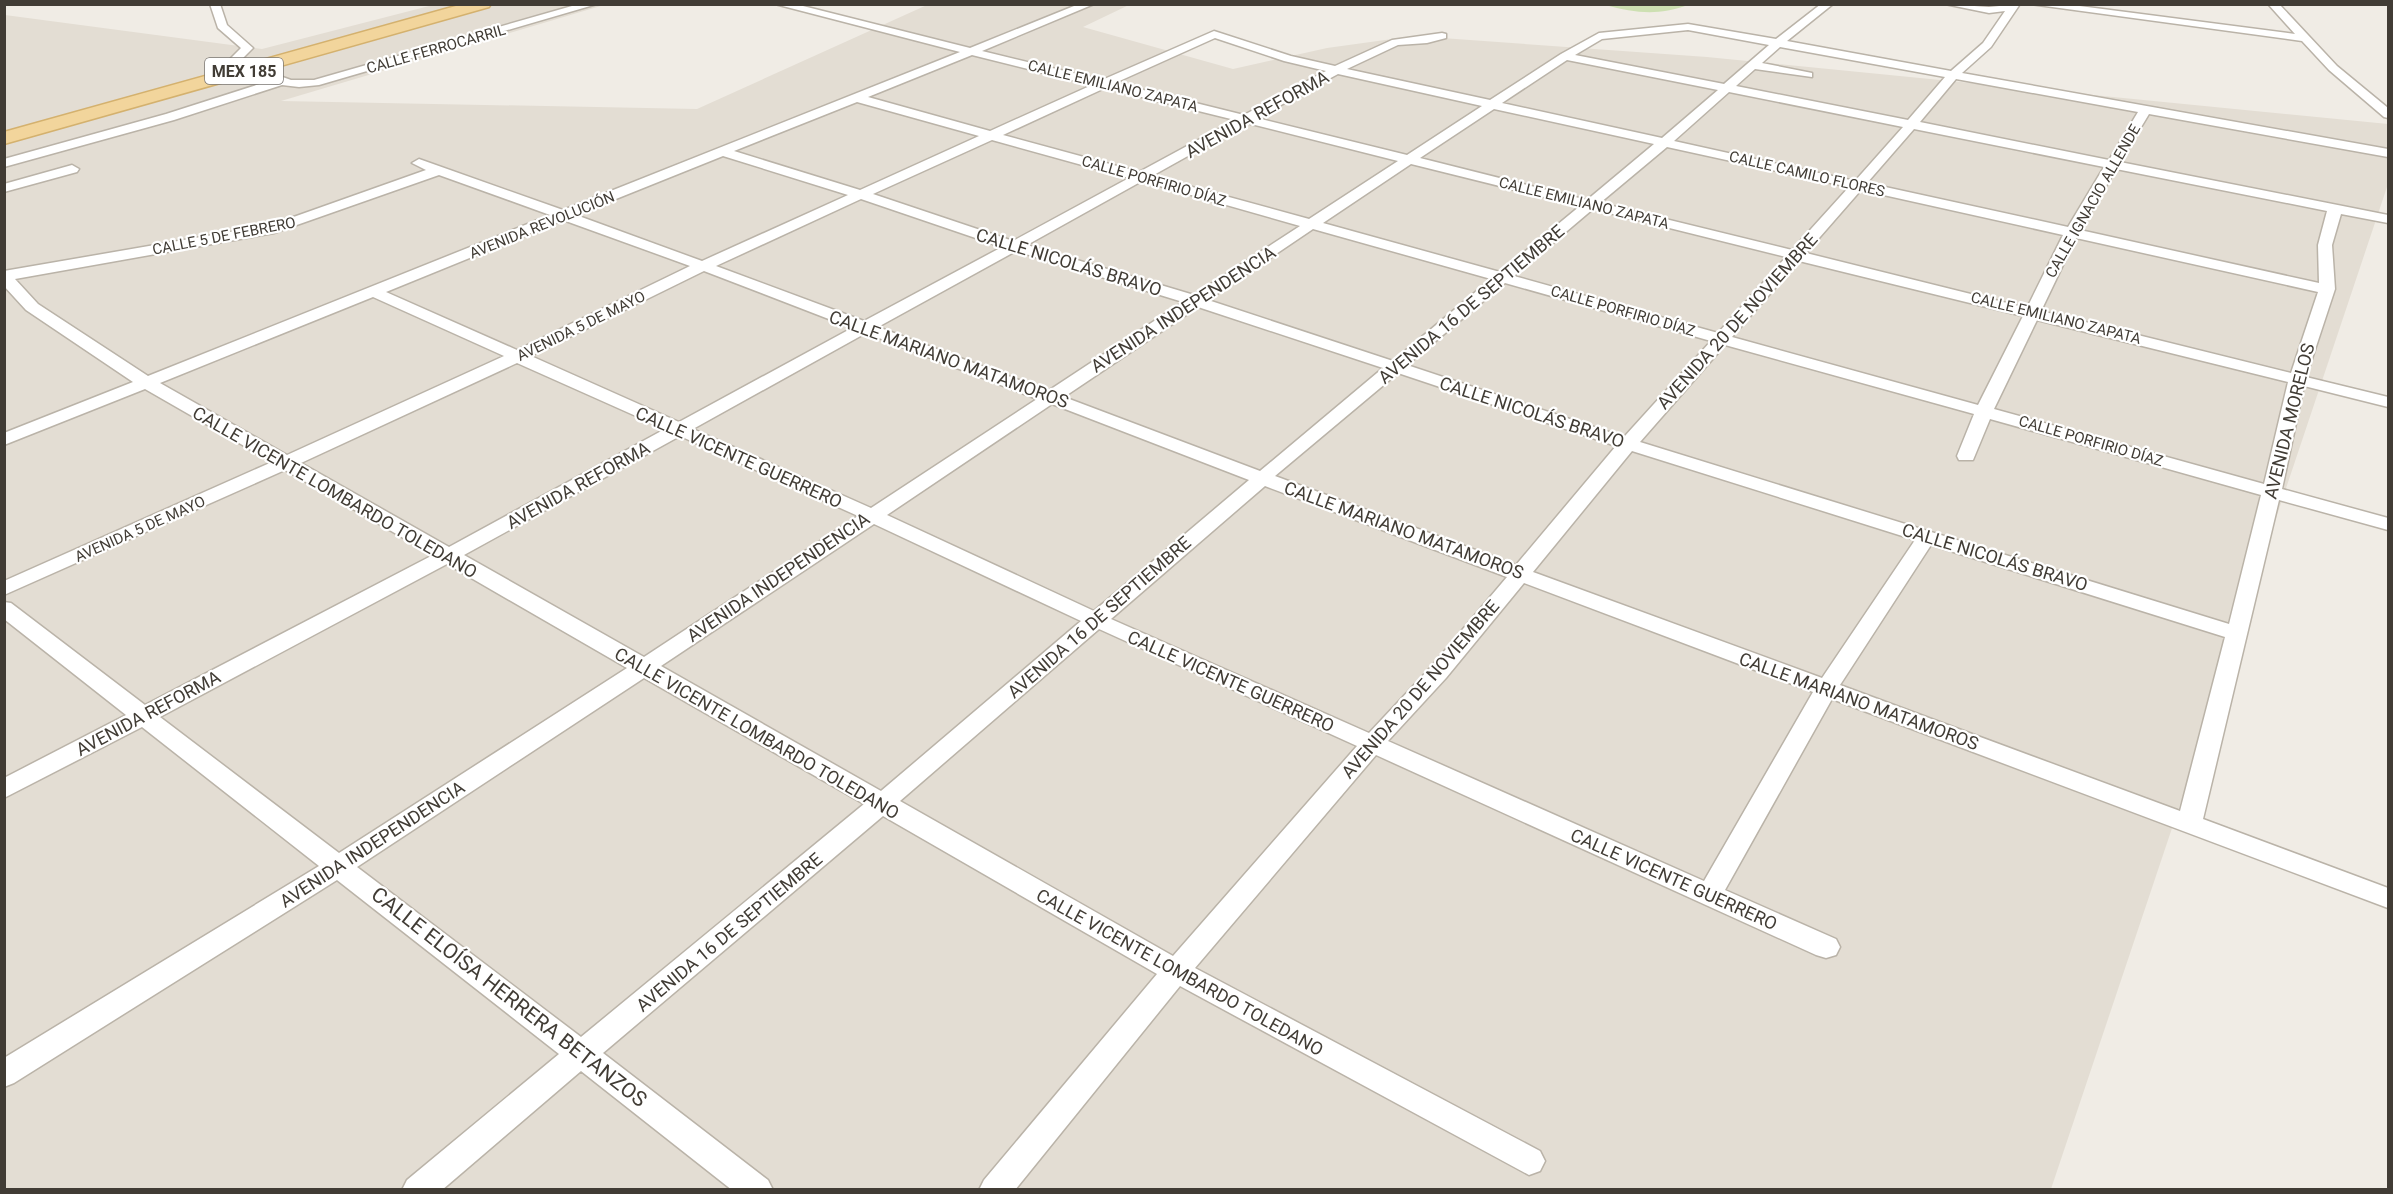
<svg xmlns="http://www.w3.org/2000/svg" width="2393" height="1194" viewBox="0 0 2393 1194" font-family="Roboto,sans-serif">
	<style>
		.residential { fill: #e3ddd3 }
		.green { fill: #cde0b2 }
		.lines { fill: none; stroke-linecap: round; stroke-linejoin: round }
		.minor-casing { stroke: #bab3a8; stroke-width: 3 }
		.primary-casing { stroke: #d4b16e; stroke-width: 3 }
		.minor { fill: #fff; fill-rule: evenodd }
		.primary { fill: #f2d59c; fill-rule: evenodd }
		.labels { text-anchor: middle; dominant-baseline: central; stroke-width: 4.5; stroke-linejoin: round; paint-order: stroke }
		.far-street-label { font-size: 15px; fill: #413c35; stroke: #fff }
		.shield { fill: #fff; stroke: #7a7672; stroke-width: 1.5 }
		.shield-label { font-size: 16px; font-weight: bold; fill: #413c35 }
		.street-label { font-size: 18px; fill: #413c35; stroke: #fff }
		.near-street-label { font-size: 21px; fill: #413c35; stroke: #fff }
	</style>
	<rect width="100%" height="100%" fill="#f0ece5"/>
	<!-- residential -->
	<path class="residential" d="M1131,4L1083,27L1233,69L1327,48L1414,36L1707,57L2388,124V184L2051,1189H5V15L262,49L433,5H604L281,101L697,109L927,5Z"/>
	<!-- green -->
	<path class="green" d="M1605,5H1688C1657,16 1636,13 1605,5Z"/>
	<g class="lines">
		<defs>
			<path id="minor" d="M210,4H220L227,25L253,48L237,64L227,62L241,48L218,28Z
				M579,4H597L319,85L299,87L282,85L174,120L4,167V159L166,114L269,81L252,73V69H260L291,80H314Z
				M775,4H795L970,48L1079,4H1094L982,51L1102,80L1214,31L1291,56L1335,66L1392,40L1442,33L1446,34V38L1427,43L1398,45L1347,69L1490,100L1561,54L1599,33L1688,24L1776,39L1821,4H1833L1787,41L1951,71L1983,43L2005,11L1989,13L1945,4L1989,7L2020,4L1991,47L1962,73L2388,149V157L2149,114L2120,162L2388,215V223L2341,214L2332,245L2335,289L2306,377L2388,397V407L2304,386L2282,489L2388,518V530L2279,500L2203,819L2388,888V908L1832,699L1725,890L1836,939L1840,947L1836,955L1826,958L1816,955L1376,755L1195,968L1540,1151L1545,1161L1540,1171L1529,1175L1180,986L1015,1190H979L984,1180L1157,974L883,816L603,1053L768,1180L773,1190H732L581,1071L442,1190H402L407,1180L559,1054L337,880L14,1083L4,1087V1058L319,866L142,727L4,798V778L126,715L4,619V602L11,603L145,705L433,555L285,470L4,595V581L272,462L145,389L4,445V433L133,382L26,310L4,286V271L271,225L426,170L412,163L419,159L563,210L960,52ZM1688,30L1769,45L1724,84L1575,55L1602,39ZM1215,38L1284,61L1326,71L1244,115L1115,83ZM1780,47L1945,77L1908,120L1736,86L1755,69L1812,77V73L1762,63ZM972,55L1092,85L990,131L868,97ZM1567,60L1718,90L1662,138L1502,103ZM1338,74L1482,106L1407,155L1257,118ZM1956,79L2138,112L2109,160L1920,122ZM1105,88L1235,120L1139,172L1003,135ZM1729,92L1903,127L1855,181L1674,141ZM857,102L979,136L860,190L734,151ZM1494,109L1654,144L1587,200L1420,158ZM1247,123L1398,161L1309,219L1152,176ZM1914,129L2104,167L2068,227L1867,183ZM992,140L1129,178L1013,241L873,194ZM1667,147L1849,187L1792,250L1600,203ZM723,156L848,195L702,261L576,215ZM1411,164L1580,206L1500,272L1323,223ZM2116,169L2327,211L2318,245L2319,283L2080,230ZM439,175L550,215L148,376L38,304L15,279L274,233ZM1142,181L1300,226L1194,295L1027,245ZM1861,190L2063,235L2027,308L1806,253ZM861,199L1002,247L864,321L716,266ZM1593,209L1786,257L1718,333L1514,276ZM563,220L690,266L517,350L386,292ZM1313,229L1491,279L1393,361L1208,300ZM2076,238L2318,292L2291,373L2041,311ZM1016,251L1183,302L1048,391L878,327ZM1799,261L2023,316L1978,405L1732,337ZM704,271L852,328L679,422L531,356ZM1505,283L1711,341L1624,437L1407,365ZM373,297L504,356L287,455L160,383ZM1198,307L1383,368L1260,471L1064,397ZM2037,320L2288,382L2264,484L1994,409ZM866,333L1037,399L871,508L693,429ZM1725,345L1974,414L1957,456L1959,460H1973L1990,419L2261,495L2229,624L1640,442ZM517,363L665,429L449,547L301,463ZM1398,373L1616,446L1516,565L1275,476ZM1052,404L1249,480L1094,611L887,515ZM680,436L858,516L644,657L464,555ZM1632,451L1915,540L1822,678L1533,572ZM1265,486L1507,577L1430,668L1369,733L1111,619ZM874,524L1081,621L881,791L661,666ZM1931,545L2225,637L2180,811L1840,685ZM447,564L627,668L339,853L160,717ZM1524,583L1813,692L1704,881L1388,741L1446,678ZM1099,629L1357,746L1173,956L900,801ZM644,678L864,804L581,1037L357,867Z
				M2030,4H2064L2295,34L2268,4H2279L2337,66L2388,108V118L2384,117L2329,70L2302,41Z
				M72,165L79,169L77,172L4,192V184Z"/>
			<path id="primary" d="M463,4H491L489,7L4,144V132Z"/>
		</defs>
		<!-- minor casing -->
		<use href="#minor" class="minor-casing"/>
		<!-- primary casing -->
		<use href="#primary" class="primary-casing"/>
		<!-- minor -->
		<use href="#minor" class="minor"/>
		<!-- primary -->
		<use href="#primary" class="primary"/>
	</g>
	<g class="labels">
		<!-- far-street labels -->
		<g class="far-street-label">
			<text transform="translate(436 49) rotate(-16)">CALLE FERROCARRIL</text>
			<text transform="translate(1113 86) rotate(14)">CALLE EMILIANO ZAPATA</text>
			<text transform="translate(1807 174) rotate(13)">CALLE CAMILO FLORES</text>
			<text transform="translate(1154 181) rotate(16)">CALLE PORFIRIO DÍAZ</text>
			<text transform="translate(2093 201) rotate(-60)">CALLE IGNACIO ALLENDE</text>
			<text transform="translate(1584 203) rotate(14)">CALLE EMILIANO ZAPATA</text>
			<text transform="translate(542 225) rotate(-22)">AVENIDA REVOLUCIÓN</text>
			<text transform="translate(224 236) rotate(-11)">CALLE 5 DE FEBRERO</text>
			<text transform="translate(1623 311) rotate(16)">CALLE PORFIRIO DÍAZ</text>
			<text transform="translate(2056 318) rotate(14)">CALLE EMILIANO ZAPATA</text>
			<text transform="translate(581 326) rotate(-26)">AVENIDA 5 DE MAYO</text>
			<text transform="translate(2091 441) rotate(16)">CALLE PORFIRIO DÍAZ</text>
			<text transform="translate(140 529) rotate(-24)">AVENIDA 5 DE MAYO</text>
		</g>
		<!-- shield labels -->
		<rect class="shield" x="205" y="58" width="78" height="26" rx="4.5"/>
		<g class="shield-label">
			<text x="244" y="71">MEX 185</text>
		</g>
		<!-- street labels -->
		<g class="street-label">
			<text transform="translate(1257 114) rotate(-29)">AVENIDA REFORMA</text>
			<text transform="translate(1069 262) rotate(17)">CALLE NICOLÁS BRAVO</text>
			<text transform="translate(1471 304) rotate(-40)">AVENIDA 16 DE SEPTIEMBRE</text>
			<text transform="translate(1183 309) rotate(-33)">AVENIDA INDEPENDENCIA</text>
			<text transform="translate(1737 321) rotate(-48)">AVENIDA 20 DE NOVIEMBRE</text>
			<text transform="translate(949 359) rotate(20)">CALLE MARIANO MATAMOROS</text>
			<text transform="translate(1532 412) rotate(18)">CALLE NICOLÁS BRAVO</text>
			<text transform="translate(2289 421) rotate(-76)">AVENIDA MORELOS</text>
			<text transform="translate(739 457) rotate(24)">CALLE VICENTE GUERRERO</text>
			<text transform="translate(578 485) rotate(-29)">AVENIDA REFORMA</text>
			<text transform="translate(335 492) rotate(30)">CALLE VICENTE LOMBARDO TOLEDANO</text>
			<text transform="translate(1404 530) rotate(20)">CALLE MARIANO MATAMOROS</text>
			<text transform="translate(1995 557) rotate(17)">CALLE NICOLÁS BRAVO</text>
			<text transform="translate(778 577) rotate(-34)">AVENIDA INDEPENDENCIA</text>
			<text transform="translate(1099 617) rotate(-41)">AVENIDA 16 DE SEPTIEMBRE</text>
			<text transform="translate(1231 681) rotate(24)">CALLE VICENTE GUERRERO</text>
			<text transform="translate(1420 689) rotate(-49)">AVENIDA 20 DE NOVIEMBRE</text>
			<text transform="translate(1859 701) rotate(20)">CALLE MARIANO MATAMOROS</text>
			<text transform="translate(148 713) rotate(-28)">AVENIDA REFORMA</text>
			<text transform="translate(757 733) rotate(30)">CALLE VICENTE LOMBARDO TOLEDANO</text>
			<text transform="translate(372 844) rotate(-33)">AVENIDA INDEPENDENCIA</text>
			<text transform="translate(1674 879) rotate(24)">CALLE VICENTE GUERRERO</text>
			<text transform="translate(729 932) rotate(-40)">AVENIDA 16 DE SEPTIEMBRE</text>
			<text transform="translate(1180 972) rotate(29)">CALLE VICENTE LOMBARDO TOLEDANO</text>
		</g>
		<!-- near-street labels -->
		<g class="near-street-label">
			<text transform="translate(509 997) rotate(38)">CALLE ELOÍSA HERRERA BETANZOS</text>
		</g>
	</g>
	<!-- border -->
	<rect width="2393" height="1194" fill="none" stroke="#413c35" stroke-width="12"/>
</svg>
